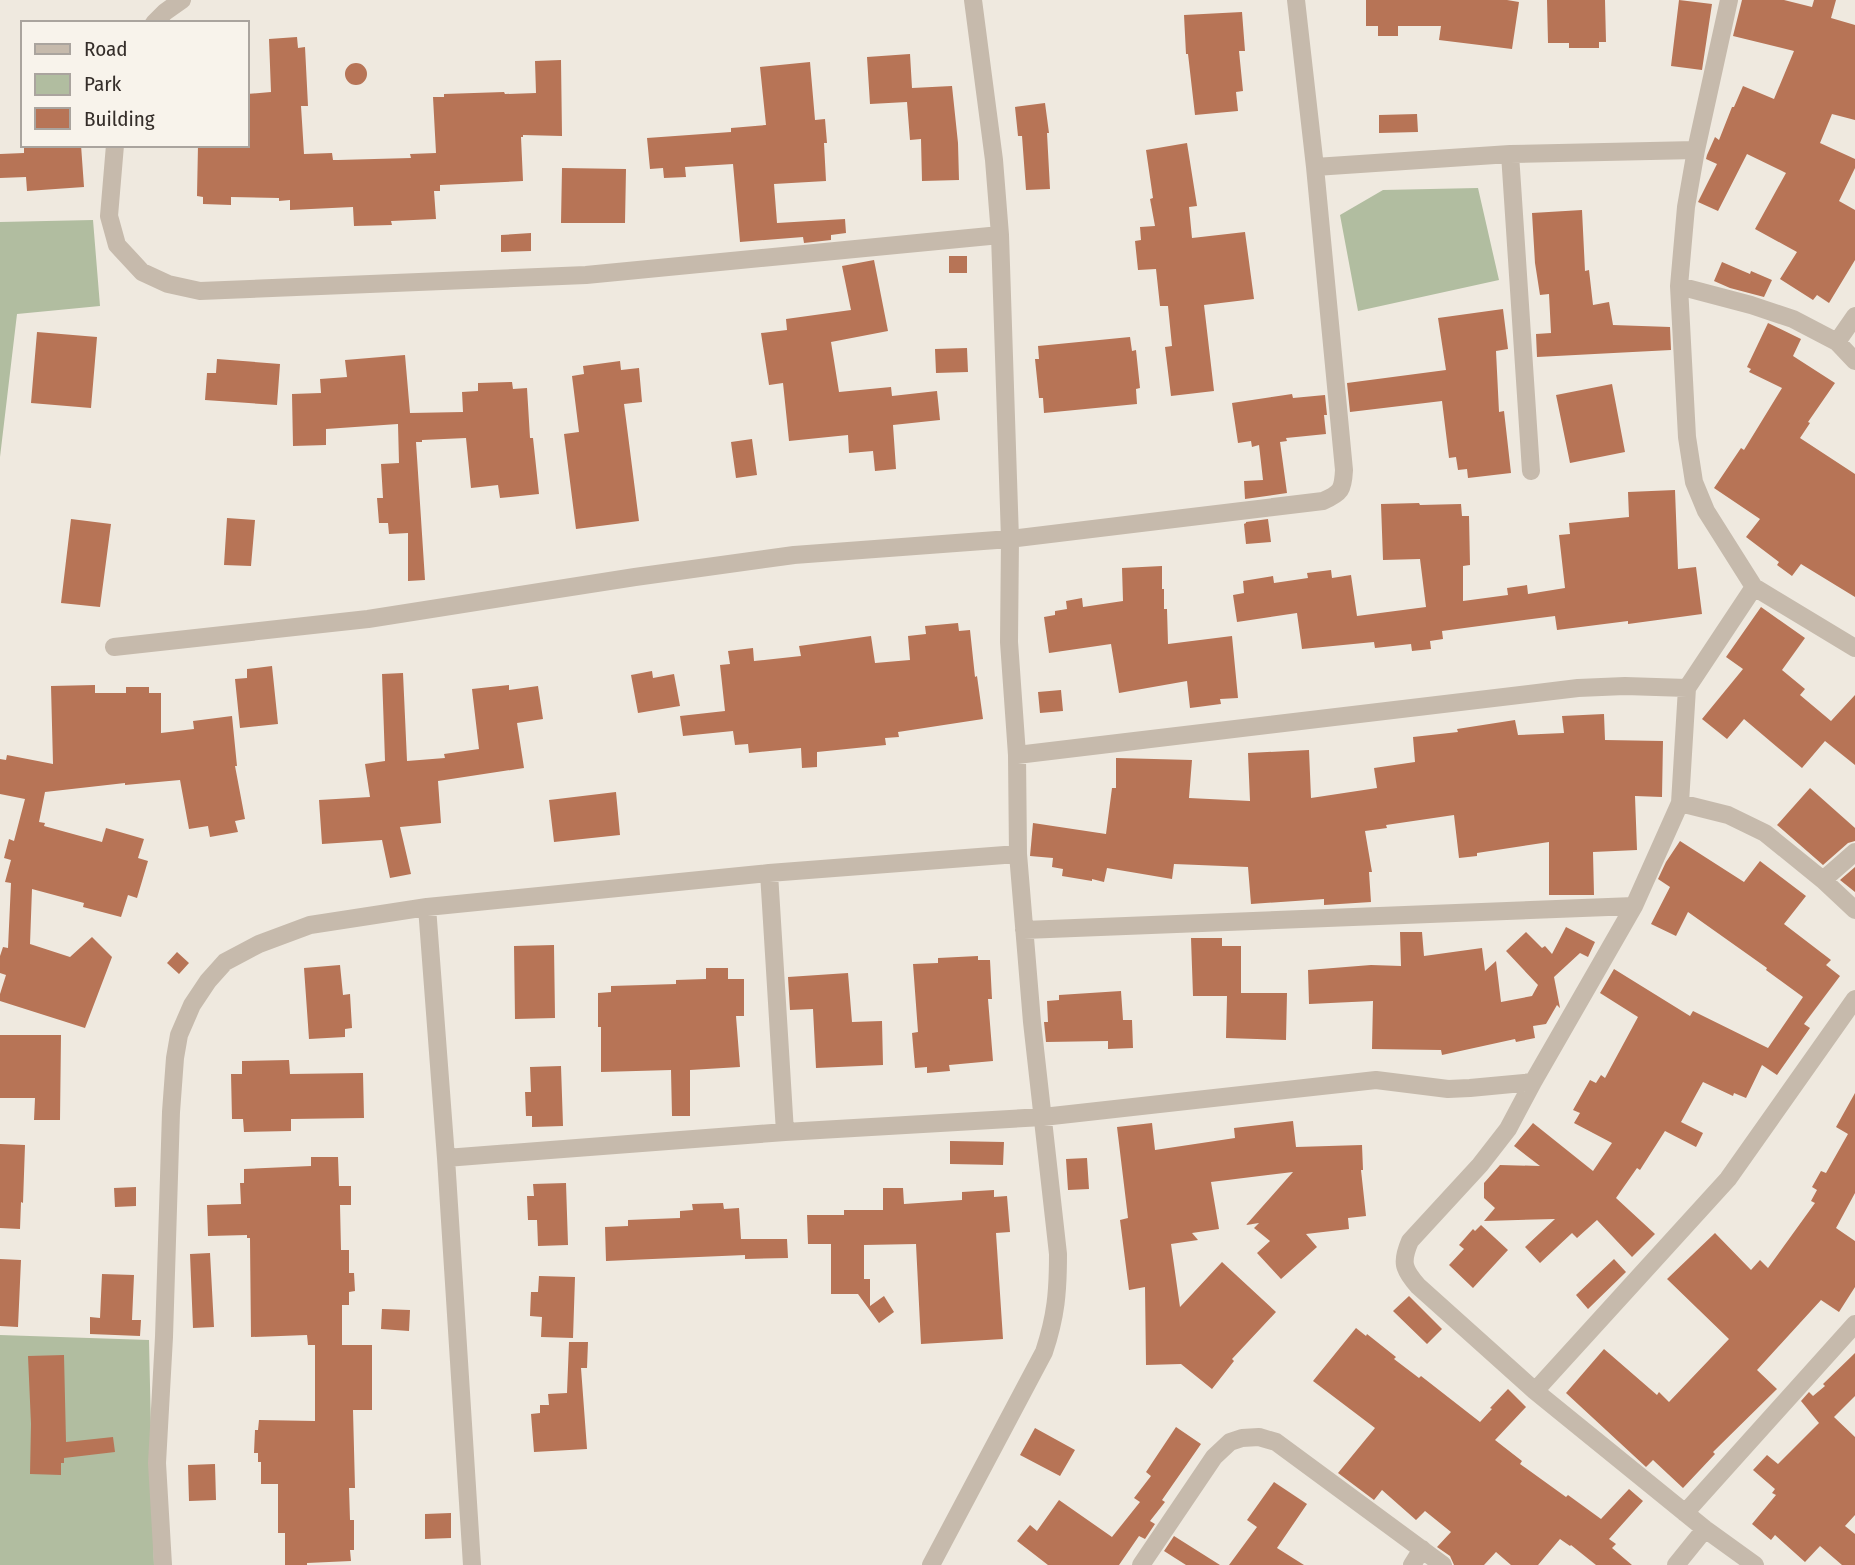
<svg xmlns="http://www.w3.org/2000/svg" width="1855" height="1565" viewBox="0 0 1855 1565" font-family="'Fira Sans Condensed',sans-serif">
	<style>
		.green { fill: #b1bda0 }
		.building { fill: #b77456 }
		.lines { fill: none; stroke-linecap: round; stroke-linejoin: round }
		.street { stroke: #c6baac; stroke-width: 18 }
	</style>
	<rect width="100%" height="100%" fill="#efe9df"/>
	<!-- green -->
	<path class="green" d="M1478,188L1499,280L1358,311L1340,215L1383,190Z
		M93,220L100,306L17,314L0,457V222Z
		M0,1335L149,1340L154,1565H0Z"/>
	<!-- building -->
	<path class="building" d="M1366,0H1507L1519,2L1512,49L1439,40L1441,26H1398V36H1378V26H1366Z
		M1547,0H1605L1606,42H1599V48H1569V43H1548Z
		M1679,0L1712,4L1702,70L1671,66Z
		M1742,0H1784L1812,7L1814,0H1836L1831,18L1855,25V120L1832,114L1820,143L1855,159V168L1839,201L1855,210V260L1829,303L1817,295L1813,300L1780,279L1797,252L1755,229L1786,173L1747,154L1718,211L1698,202L1717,164L1706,159L1707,155L1715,137L1719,140L1732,107H1734L1743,86L1774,99L1794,51L1733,36Z
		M1242,12L1245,51H1239L1243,91L1236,92L1238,111L1195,115L1188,54H1186L1184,15Z
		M297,37L298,48L305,47L308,106H301L304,154L332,153L333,160H338L411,158L410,154L436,153L433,97H444V94L504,92L505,94L536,93L535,61L561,60L562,136L523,135V137H521L523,181L440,185V191H434L436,219L391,221L392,225L354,226L353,207L290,210V200L279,201V198L231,197V205L203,204V197L197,196L198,145H247V94L271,92L269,39Z
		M910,54L912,88L952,86L958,143L959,180L922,181L921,139L910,140L907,102L870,104L867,57Z
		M810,62L815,120L825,119L827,143H824L826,181L774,184L777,223L845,219L846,233L831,235V240L804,243L803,237L740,242L733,164L685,167L686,177L664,178L663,168L650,169L647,138L731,132V128L766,125L760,67Z
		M345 74a11 11 0 1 1 22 0a11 11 0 1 1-22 0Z
		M1045,103L1049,133H1047L1050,189L1026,190L1022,136H1018L1015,107Z
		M1417,114L1418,132L1379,133V115Z
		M1187,143L1197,206L1189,207L1192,238L1245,232L1254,299L1204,305L1214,391L1171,396L1165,347L1172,346L1168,306H1160L1156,269L1138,270L1135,241L1141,240L1140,227L1155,226L1150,199L1153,198L1146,150Z
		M24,145H81L84,187L27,191L26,177L0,178V154L24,153Z
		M562,168L626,169L625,223H561Z
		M1582,210L1585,271L1589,270L1593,305L1609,302L1613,325L1670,327L1671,350L1537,357L1536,334L1551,333L1549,294L1540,295L1535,263L1532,213Z
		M531,233V251L501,252V235Z
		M949,256H967V273H949Z
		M874,260L888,331L831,342L839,392L891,387L892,396L937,391L940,420L893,425L896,469L875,471L873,451L849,453L848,435L789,441L783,383L769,385L761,333L787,330L786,319L851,310L842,266Z
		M1722,262L1750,274L1751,271L1772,280L1764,297L1730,288L1714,281Z
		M1503,309L1508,349L1496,351L1499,412L1504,411L1511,473L1468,478L1467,469L1458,470L1456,457L1449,458L1442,401L1350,412L1347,383L1446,370L1438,318Z
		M1768,323L1801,339L1793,356L1835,383L1808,422L1810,423L1800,438L1855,474V597L1801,564L1792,576L1777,565L1779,562L1746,537L1760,519L1714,488L1741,448L1744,450L1782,388L1749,372L1751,369L1747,367Z
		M37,332L97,337L91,408L31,403Z
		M1130,337L1132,351L1136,350L1140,388L1136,389L1137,404L1044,413L1043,398H1039L1035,359H1039L1038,346Z
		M967,348L968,372L936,373L935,349Z
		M405,355L410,413L463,412L462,392L478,391V383L512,382L513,389L527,388L530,438H533L539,494L500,498L498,485L471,488L466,438L422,440V442H416L425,580L408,581V533L389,534L388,523H379L377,498H383L381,464L399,463L398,424L326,429V445L293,446L292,394L321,393L320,379L347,377L345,360Z
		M217,359L280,364L277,405L205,400L207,373H216Z
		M620,361L621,370L639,368L642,402L624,404L639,521L576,529L564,434L579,432L572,376L584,374L583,366Z
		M1612,384L1625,452L1570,463L1556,395Z
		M1292,394L1293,398L1325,395L1327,415H1324L1326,434L1286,438L1287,441L1280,442L1287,493L1245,499L1244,481L1263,480L1259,445L1252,447L1251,441L1238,443L1232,403Z
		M752,439L757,475L736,478L731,442Z
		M1675,490L1678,569L1696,567L1702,614L1628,624V621L1557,630L1555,616L1442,631L1443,639L1430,641L1431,649L1412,651L1411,644L1375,648L1374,642L1302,649L1297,613L1237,622L1233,595L1244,593L1243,581L1273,576L1274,583L1308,578L1307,573L1331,570L1332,578L1351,575L1357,616L1426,607L1420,559L1383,560L1381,504L1419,503L1420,505L1461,504L1462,516H1469L1470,565L1463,566V601L1508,595L1507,588L1527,585L1528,594L1565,588L1559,535L1570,534L1569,523L1629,517L1628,492Z
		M227,518L255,520L251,566L224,565Z
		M71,519L111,524L100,607L61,603Z
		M1268,519L1271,542L1246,544L1244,524L1246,523V522Z
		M1162,566V589H1164V609H1167L1168,644L1232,636L1238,698L1220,699L1221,704L1190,708L1187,681L1119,693L1111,644L1049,653L1044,617L1055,615V611L1067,609L1066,601L1082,598L1083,607L1123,601L1122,568Z
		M1761,607L1805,638L1782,670L1805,689L1800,695L1831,721L1855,695V765L1825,741L1802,768L1744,719L1727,739L1702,719L1743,669L1726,657Z
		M958,623L959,631L970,630L975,677L977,676L983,719L898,732L899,737L885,738L886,745L817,752V767L802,768L801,748L749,753L748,744L735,745L733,731L683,736L680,716L725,711L720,665L730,664L728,651L753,648L754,661L801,656L799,646L871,636L875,663L910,660L908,636L926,634L925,626Z
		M272,666L278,724L240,728L235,679L247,678V669Z
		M652,671L653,678L674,674L680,706L638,713L631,675Z
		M403,673L407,761L445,758L444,754L479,749L472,689L509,685V690L538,686L543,719L517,723L524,768L438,781L441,823L400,827L411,874L390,878L382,840L322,844L319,800L370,797L365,764L385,761L382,674Z
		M95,685V693H126V687H149V693H161V733L194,729L193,721L232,716L237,766H235L245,819L235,821L238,832L210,837L208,826L189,829L180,780L125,785V783L45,792L39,822L45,823L44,826L102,842L106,828L144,839L138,858L148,861L137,898L128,895L121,917L83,907L84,903L32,889L30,944L70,957L92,937L112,957L85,1028L0,1001V994L6,975L0,973V956L3,947L8,948L11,883L5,882L11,860L4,858L9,839L14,841L25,799L0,794V759L6,760L7,755L53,764L51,686Z
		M1061,690L1063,711L1040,713L1038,692Z
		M1604,714L1605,740L1663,741L1662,797L1635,796L1637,850L1593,852L1594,895H1549V842L1477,853V856L1459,858L1454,815L1386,825L1387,828L1365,831L1372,872H1369L1371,902L1324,905V899L1251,904L1248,867L1174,864L1172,879L1107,868L1104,882L1092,879V881L1062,876L1063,869L1052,867L1053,858L1030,856L1033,823L1106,834L1112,788H1116V758L1192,760L1189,798L1250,801L1248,753L1309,750L1311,798L1377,788L1374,768L1415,762L1413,737L1458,732L1457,729L1515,720L1518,735L1564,733L1562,716Z
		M1810,788L1855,828V841L1848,843L1823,865L1777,825Z
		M616,792L620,835L554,842L549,800Z
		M1680,841L1744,882L1760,861L1806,896L1784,924L1831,960L1826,965L1840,976L1804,1024L1810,1028L1777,1075L1762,1065L1746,1098L1734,1093L1733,1096L1703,1082L1681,1122L1703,1133L1696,1147L1665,1131L1640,1170L1637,1168L1616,1198L1655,1234L1632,1257L1597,1220L1577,1238L1572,1233L1540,1263L1525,1247L1555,1219L1484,1221L1495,1208L1484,1198V1183L1500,1165L1540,1166L1514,1146L1533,1123L1593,1171L1612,1143L1574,1123L1580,1113L1573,1110L1590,1080L1596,1083L1601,1075L1605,1078L1638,1017L1600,993L1614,969L1690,1016L1693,1011L1768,1048L1803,997L1766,970L1767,968L1688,912L1676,936L1651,924L1670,887L1658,879L1666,862Z
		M1855,867V892L1840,880Z
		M1566,927L1595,942L1588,957L1580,953L1554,977L1560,1008L1557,1005L1546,1024L1533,1026L1535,1038L1516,1042L1515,1039L1442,1055L1441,1050L1372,1049L1373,1001L1309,1004L1308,970L1371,965L1401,966L1400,932H1422L1424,956L1482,948L1485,971L1496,961L1501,1002L1532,996L1538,985L1506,951L1526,932L1542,948L1545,946L1552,954Z
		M1191,938H1222V946H1241V993H1287L1286,1040L1226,1038L1227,996H1193Z
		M554,945L555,1018L515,1019L514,946Z
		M177,952L189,963L179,974L167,963Z
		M978,956V960H990L992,999H988L993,1061L949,1065L950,1071L927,1073V1067L915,1068L912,1033L918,1032L913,964L938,963V958Z
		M340,965L343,995L350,994L352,1028L345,1029V1037L309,1039L304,968Z
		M706,968H728V979H744V1016H736L740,1067L690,1070V1116H672L671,1070L601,1072V1027H598V993L611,992V986L676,984V980L706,979Z
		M848,973L852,1022L882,1021L883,1065L816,1068L813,1009L790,1010L788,977Z
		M1121,991L1123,1020H1132L1133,1048L1108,1049V1041L1046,1042L1044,1022H1048L1047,1001L1059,1000V995Z
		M0,1035H61L60,1120H34L35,1098H0Z
		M289,1060L290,1074L363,1073L364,1118L291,1119V1131L244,1132L243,1119H232L231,1074H242V1061Z
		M561,1066L563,1126L532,1127V1116H526L525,1092H531L530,1067Z
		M1855,1093V1193L1836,1228L1855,1241V1287L1839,1312L1821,1300L1757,1370L1777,1389L1713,1452L1715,1454L1683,1488L1653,1460L1646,1467L1566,1393L1604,1349L1657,1395L1659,1392L1669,1402L1729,1339L1667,1279L1715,1233L1751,1270L1760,1260L1768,1268L1815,1203L1811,1201L1817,1190L1812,1187L1821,1171L1826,1173L1848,1134L1836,1127Z
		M1293,1121L1296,1147L1362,1145L1363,1170H1361L1366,1216L1348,1218L1349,1229L1306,1234L1317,1247L1281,1279L1257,1253L1270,1241L1254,1228L1259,1223L1246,1225L1293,1172L1211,1182L1219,1229L1192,1233L1198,1240L1171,1244L1180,1307L1222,1262L1276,1312L1232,1359L1234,1361L1212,1389L1181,1364L1146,1365L1145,1287L1129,1290L1120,1220L1128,1218L1117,1127L1152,1123L1155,1150L1235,1138L1234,1128Z
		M950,1141L1004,1142L1003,1165L950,1164Z
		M0,1144L25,1145L23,1203L21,1202L20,1229L0,1228Z
		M311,1157H338L339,1186H351V1205H340L341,1250H349V1273H354L355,1291L349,1292V1305H342V1345H372V1410H353L355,1488H349L350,1520H354V1550H350L351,1561L307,1563V1565H285V1533H278V1484H261V1462H258V1453H254L255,1430H258L259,1420L315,1421V1345H308L307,1335L251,1337L250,1238H247V1235L208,1236L207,1205L241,1204L240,1183H244V1169L311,1166Z
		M1087,1158L1089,1189L1068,1190L1066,1159Z
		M566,1183L568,1245L538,1246L537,1220H528L527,1196H534L533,1184Z
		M136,1187V1206L115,1207L114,1188Z
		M883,1188H903L904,1204L962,1200V1192L994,1190V1197L1007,1196L1010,1232L996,1233L1003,1339L921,1344L916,1244L864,1245V1279H870V1306L884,1296L894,1312L879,1323L858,1294H831V1244H808L807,1215H844V1210H883Z
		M723,1203L724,1209L739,1208L741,1239H787L788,1258L745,1259V1255L606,1261L605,1227L628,1226V1220L680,1218V1211L693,1210L692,1204Z
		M1481,1225L1508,1250L1473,1288L1449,1265L1464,1249L1459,1245L1473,1229L1475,1231Z
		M210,1253L214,1327L193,1328L190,1254Z
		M0,1259L21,1260L18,1327L0,1326Z
		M1614,1259L1626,1272L1588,1309L1576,1295Z
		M102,1274L134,1275L132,1320H141L140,1336L90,1334V1317L100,1318Z
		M539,1276L575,1277L573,1338L541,1337L542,1317L530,1316L531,1292H538Z
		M1409,1296L1442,1329L1427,1344L1393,1311Z
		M382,1309L410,1310L409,1331L381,1329Z
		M1356,1328L1366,1336L1367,1334L1396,1357L1394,1359L1419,1378L1421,1376L1480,1422L1492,1409L1490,1408L1508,1389L1526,1407L1495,1440L1522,1461L1520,1464L1566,1497L1568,1495L1601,1519L1629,1489L1643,1501L1609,1539L1616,1544L1612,1548L1632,1565H1596L1571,1545L1570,1546L1560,1539L1538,1565H1511L1496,1552L1484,1565H1454L1450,1556L1437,1547L1451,1532L1425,1511L1416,1520L1382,1490L1374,1500L1338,1473L1375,1428L1313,1381Z
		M569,1342H588L587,1368H581L587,1449L534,1452L531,1414L540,1413V1405H549L548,1394L567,1393Z
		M1855,1353V1396L1834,1417L1855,1437V1515L1845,1526L1855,1534V1565H1842L1820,1546L1805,1562L1775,1535L1771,1540L1752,1524L1776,1495L1772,1493L1775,1489L1753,1470L1767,1455L1778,1464L1819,1423L1801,1401L1809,1392L1813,1396L1825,1386L1823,1384Z
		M64,1355L66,1442L113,1437L115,1452L64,1458V1463H61V1475L30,1474L31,1424L28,1356Z
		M1176,1427L1201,1444L1162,1500L1165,1502L1150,1521L1155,1524L1145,1539L1139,1536L1119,1565H1048L1017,1541L1030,1525L1037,1531L1059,1500L1112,1537L1140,1502L1134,1498L1151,1476L1146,1472Z
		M1035,1428L1075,1450L1060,1476L1020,1455Z
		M215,1464L216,1500L189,1501L188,1465Z
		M1274,1482L1307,1504L1277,1548L1304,1565H1229L1257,1527L1247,1520Z
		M451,1513V1538L425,1539V1514Z
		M1174,1536L1220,1565H1186L1164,1551Z"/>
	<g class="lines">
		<!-- street -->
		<path class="street" d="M1729,0L1696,150L1686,207L1679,286L1687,437L1694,482L1706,511L1754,587L1855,648
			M154,23L165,12L182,0
			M115,145L109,216L117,245L142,272L168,284L200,291L586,275L1000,235
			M1510,154L1531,471
			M1315,167L1510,154L1696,150
			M1679,286L1751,305L1793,319L1837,342L1855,361
			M1837,342L1855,316
			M114,647L368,619L635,577L794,555L1010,539L1323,501C1341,493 1343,490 1344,470L1315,167L1296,0
			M1017,755L1578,688L1625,686L1687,688
			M1680,803L1728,815L1765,833L1823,880L1855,910
			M769,873L785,1132L1043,1117L1376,1080L1448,1089L1470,1088L1533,1082L1634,906L1680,803L1687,688L1754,587
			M1823,880L1855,852
			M427,907L446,1158L785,1132
			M1024,930L1634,906
			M1533,1082L1508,1129L1480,1165L1410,1241C1401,1262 1403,1269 1418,1286L1535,1391L1728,1179L1855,999
			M446,1158L472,1565
			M1535,1391L1705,1529L1755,1565
			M1685,1513L1855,1324
			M163,1565L157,1463L164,1337L171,1112L175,1058L179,1035L192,1005L208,981L225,962L259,944L310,925L427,907L769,873L1018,854
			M931,1565L1044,1352C1056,1316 1058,1292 1058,1254L1032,1022L1018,854L1017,755L1009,642L1010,539L1000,235L994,160L973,0
			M1141,1565L1214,1457L1230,1442L1242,1438L1259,1437L1276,1442L1443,1565
			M1412,1565L1422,1549
			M1676,1565L1705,1529"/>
	</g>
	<!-- legend -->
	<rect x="21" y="21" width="228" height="126" fill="#f8f3eb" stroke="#aaa49e" stroke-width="2"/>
	<rect x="35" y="44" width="35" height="10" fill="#c6baac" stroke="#aaa49e" stroke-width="2"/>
	<text x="84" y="56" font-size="21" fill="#352e2a">Road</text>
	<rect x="35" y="74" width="35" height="21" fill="#b1bda0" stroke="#aaa49e" stroke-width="2"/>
	<text x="84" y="91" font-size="21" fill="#352e2a">Park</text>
	<rect x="35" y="108" width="35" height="21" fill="#b77456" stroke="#aaa49e" stroke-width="2"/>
	<text x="84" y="126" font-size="21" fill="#352e2a">Building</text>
</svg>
